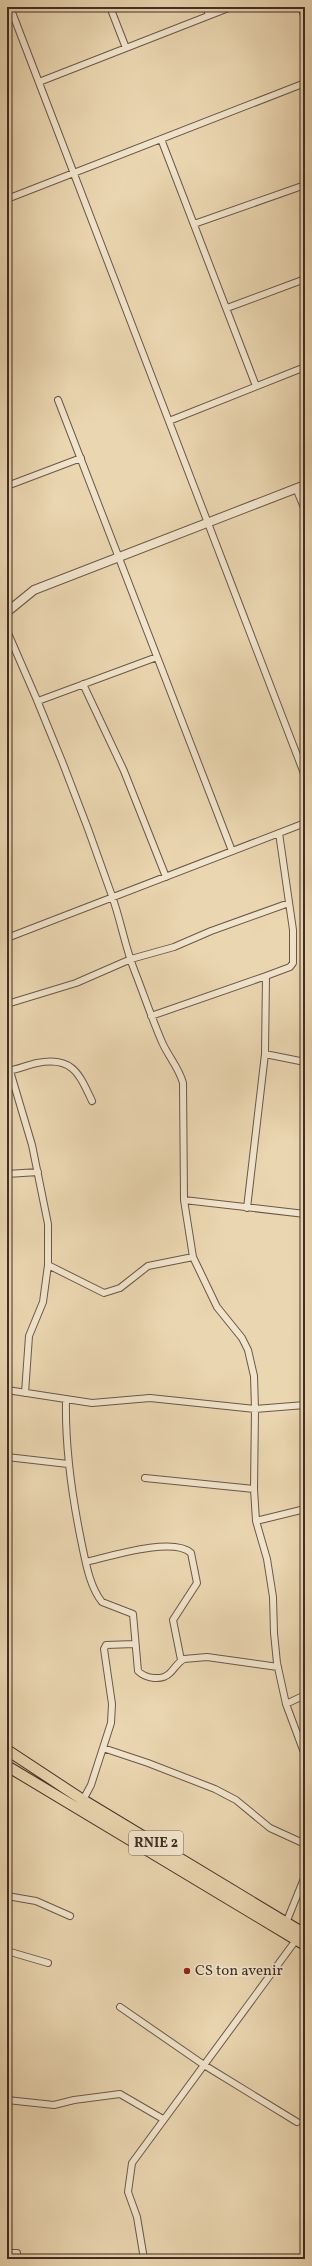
<svg xmlns="http://www.w3.org/2000/svg" width="312" height="2266" viewBox="0 0 312 2266" font-family="Vollkorn,serif">
	<style>
		.lines { fill: none; stroke-linecap: round; stroke-linejoin: round }
		.minor-casing { stroke: #6c5747; stroke-width: 8 }
		.tertiary-casing { stroke: #6c5747; stroke-width: 10 }
		.trunk-casing { stroke: #422d24; stroke-width: 12 }
		.minor { stroke: #f1e4cc; stroke-width: 6 }
		.tertiary { stroke: #f1e4cc; stroke-width: 8 }
		.trunk { stroke: #ead6b1; stroke-width: 10 }
		.poi-dot { fill: #8f2418; stroke: #f1e4cc; stroke-width: 1.5 }
		.labels { text-anchor: middle; dominant-baseline: central; stroke-width: 3.5; stroke-linejoin: round; paint-order: stroke }
		.shield { fill: #f1e4cc; stroke: #766456; stroke-width: 1 }
		.shield-label { font-size: 14px; font-weight: bold; fill: #422d24 }
		.poi-label { font-size: 15px; fill: #422d24; stroke: #f1e4cc; text-anchor: start }
	</style>
	<rect width="100%" height="100%" fill="#ead6b1"/>
	<filter id="stains"><feTurbulence type="fractalNoise" baseFrequency=".005" numOctaves="4"/><feColorMatrix values="0 0 0 0 .2 0 0 0 0 .09 0 0 0 0 .02 0 0 0 .5 -.17"/></filter>
	<radialGradient id="worn" r=".72"><stop offset=".6" stop-color="#630" stop-opacity="0"/><stop offset="1" stop-color="#630" stop-opacity=".3"/></radialGradient>
	<g class="lines">
		<defs>
			<path id="minor" d="M10,7L305,776
				M110,7L126,48
				M206,7L209,15
				M301,7L305,18
				M39,82L231,7
				M161,139L256,386
				M7,199L305,83
				M194,224L305,185
				M227,308L305,279
				M58,400L232,851
				M169,421L305,367
				M7,486L81,458
				M296,488L305,510
				M7,631C46,718 81,806 112,896C121,921 125,947 135,972C144,995 152,1019 162,1042C168,1056 179,1068 183,1083L184,1200L193,1257L217,1307L242,1338L248,1350L254,1376L255,1409L254,1489L256,1521L267,1559L273,1597L274,1633L277,1663L286,1704L305,1755
				M83,684L124,771L166,877
				M38,701L157,657
				M7,938L305,823
				M7,1004L76,983L131,959L174,947L211,931L289,903
				M151,1016L266,976L290,967L293,963V930L279,833
				M265,1054L266,976
				M7,1071C17,1070 27,1065 37,1063C72,1056 79,1073 92,1101
				M10,1071L32,1145L48,1224V1265L43,1302L29,1336L25,1393
				M7,1174L38,1172
				M184,1200L305,1214
				M247,1208L265,1054L305,1062
				M48,1265L104,1293L120,1288L148,1266L193,1257
				M7,1390L92,1403L150,1398L255,1409L305,1405
				M66,1400C65,1450 72,1497 82,1545C86,1564 90,1587 102,1602L133,1614L138,1671C146,1679 162,1681 170,1673C175,1668 178,1662 184,1659L207,1657L278,1667
				M7,1457L68,1464
				M145,1478L254,1489
				M256,1521L305,1509
				M86,1562C108,1557 173,1536 191,1553L197,1583L173,1620L181,1660
				M286,1704L305,1695
				M103,1748L148,1763L215,1789L236,1800L270,1828L305,1844
				M83,1800L91,1785L111,1723L112,1704L104,1649L106,1645L135,1644
				M7,1896L36,1901L70,1916
				M286,1923L305,1876
				M7,1951L48,1963
				M120,2007L204,2065L297,2122
				M7,2100L54,2105L74,2100L120,2094L163,2119
				M7,2253H17
				M144,2259L137,2217L128,2192L132,2163L296,1940"/>
			<path id="tertiary" d="M7,612L34,590L305,485"/>
			<path id="trunk" d="M7,1750L83,1800L305,1934
				M7,1766L305,1945"/>
		</defs>
		<!-- minor casing -->
		<use href="#minor" class="minor-casing"/>
		<!-- tertiary casing -->
		<use href="#tertiary" class="tertiary-casing"/>
		<!-- trunk casing -->
		<use href="#trunk" class="trunk-casing"/>
		<!-- minor -->
		<use href="#minor" class="minor"/>
		<!-- tertiary -->
		<use href="#tertiary" class="tertiary"/>
		<!-- trunk -->
		<use href="#trunk" class="trunk"/>
	</g>
	<!-- markers -->
	<circle class="poi-dot" cx="187" cy="1971" r="4"/>
	<g class="labels">
		<!-- shield labels -->
		<rect class="shield" x="129" y="1831" width="54" height="24" rx="3"/>
		<g class="shield-label">
			<text x="156" y="1843">RNIE 2</text>
		</g>
		<!-- poi labels -->
		<g class="poi-label">
			<text x="195" y="1971">CS ton avenir</text>
		</g>
	</g>
	<!-- margin -->
	<rect width="312" height="2266" fill="none" stroke="#ead6b1" stroke-width="24"/>
	<rect x="8" y="8" width="296" height="2250" fill="none" stroke="#422d24" stroke-width="2"/>
	<rect x="12" y="12" width="288" height="2242" fill="none" stroke="#422d24"/>
	<rect width="100%" height="100%" filter="url(#stains)"/>
	<rect width="100%" height="100%" fill="url(#worn)"/>
</svg>
